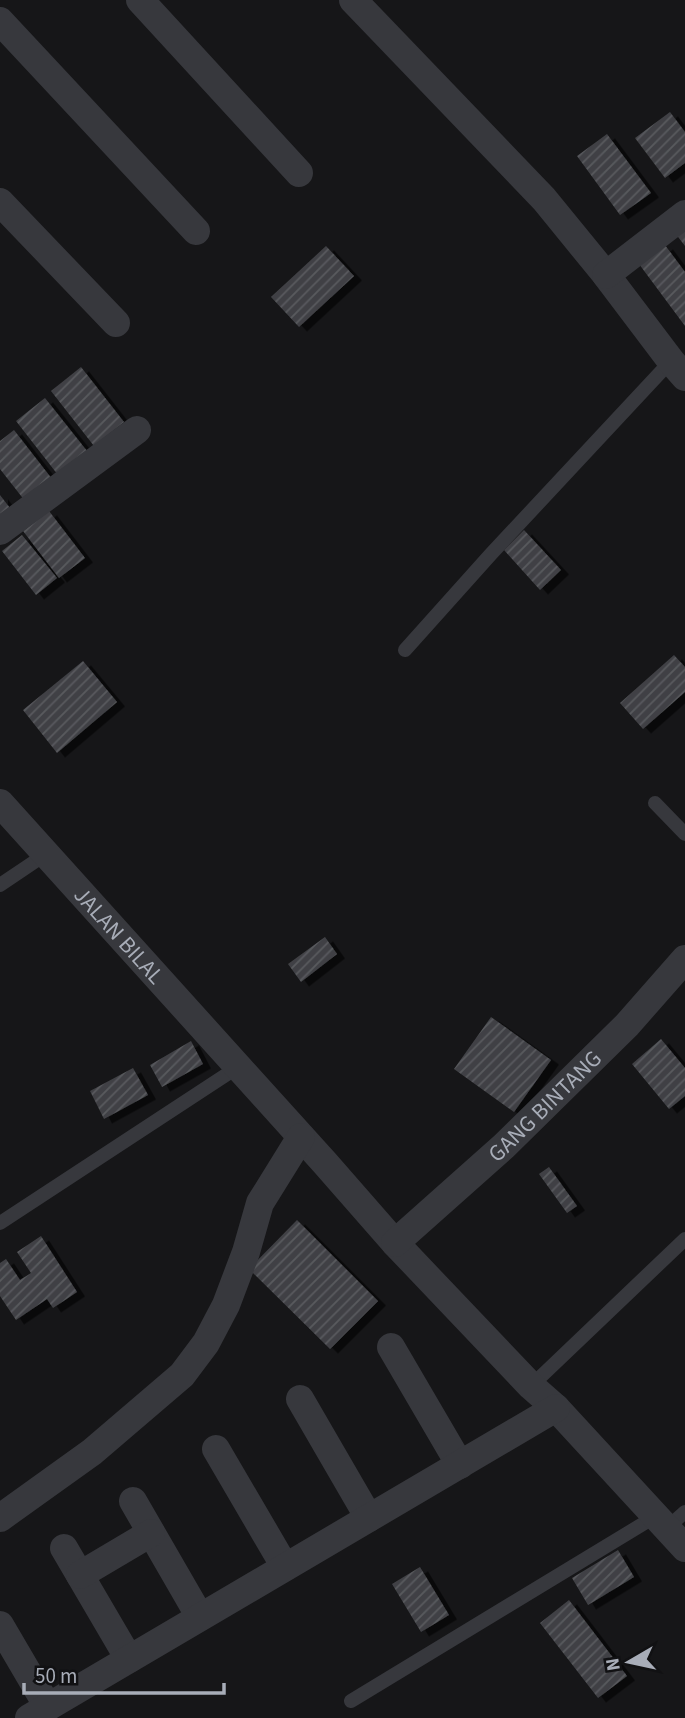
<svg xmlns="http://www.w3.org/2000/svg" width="685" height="1718" viewBox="0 0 685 1718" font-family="'Source Sans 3',sans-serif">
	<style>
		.building { fill: url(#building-hatch); filter: url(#shadow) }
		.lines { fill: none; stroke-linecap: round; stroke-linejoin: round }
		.lane { stroke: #37383d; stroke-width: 14 }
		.street { stroke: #37383d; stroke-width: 28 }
		.labels { text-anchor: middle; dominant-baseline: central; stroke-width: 7; stroke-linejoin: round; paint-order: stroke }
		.street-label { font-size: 23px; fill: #a8adb8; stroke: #111113 }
	</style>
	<defs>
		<pattern id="building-hatch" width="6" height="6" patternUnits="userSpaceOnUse" patternTransform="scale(1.75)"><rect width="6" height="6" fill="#404145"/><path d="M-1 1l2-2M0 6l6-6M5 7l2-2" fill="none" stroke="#595a5e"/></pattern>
		<filter id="shadow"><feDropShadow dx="8" dy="4.5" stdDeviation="0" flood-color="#0009"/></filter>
	</defs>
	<rect width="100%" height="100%" fill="#161618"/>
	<!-- building -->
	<path class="building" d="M670,112L685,132V163L665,178L635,138Z
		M607,134L651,193L620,215L577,156Z
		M685,218V246L672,229Z
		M665,245L685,272V326L639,264Z
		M326,246L354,276L299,327L271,297Z
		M81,367L124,422L94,446L51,391Z
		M45,398L87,451L58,475L16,421Z
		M14,430L52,479L25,501L0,469V441Z
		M0,495L13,512L0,523Z
		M49,511L85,558L59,578L23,531Z
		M524,530L561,570L540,590L504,550Z
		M22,535L57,578L36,595L2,551Z
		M674,655L685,667V692L643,729L620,703Z
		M83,661L117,702L57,753L23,710Z
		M325,937L337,954L301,982L288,964Z
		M491,1017L551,1060L514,1112L454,1069Z
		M661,1039L685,1068V1096L669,1109L632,1064Z
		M191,1041L203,1064L162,1087L150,1065Z
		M133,1068L148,1095L104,1119L90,1091Z
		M549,1167L577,1206L567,1213L539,1174Z
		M297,1220L378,1301L330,1349L249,1269Z
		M41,1236L77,1292L53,1308L47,1299L16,1320L0,1296V1263L6,1259L20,1280L31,1273L17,1252Z
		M618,1550L634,1577L588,1605L572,1578Z
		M420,1567L449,1615L421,1632L392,1584Z
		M569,1600L627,1676L598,1698L540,1623Z"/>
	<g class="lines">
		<!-- lane -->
		<path class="lane" d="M405,650L491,554L671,361
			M655,803L685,834
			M0,885L46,854
			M0,1223L238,1067
			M531,1386L685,1239
			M667,1528L685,1512
			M351,1701L656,1516"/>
		<!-- street -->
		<g class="street">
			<path d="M140,0L299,173"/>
			<path d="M353,0L544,199L606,275L671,361L685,377"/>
			<path d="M0,21L196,231"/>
			<path d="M0,202L116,323"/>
			<path d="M606,275L685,214"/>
			<path d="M0,531L137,430"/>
			<path id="s1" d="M0,803L325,1163L395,1243L531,1386L556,1408L685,1548"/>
			<path id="s2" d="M395,1243L504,1146L627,1025L685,959"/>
			<path d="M391,1347L460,1465"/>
			<path d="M300,1399L369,1518"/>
			<path d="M216,1449L285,1567"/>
			<path d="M133,1501L200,1617"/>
			<path d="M0,1518L92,1452L182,1375L206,1343L226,1305L246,1252L260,1203L301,1137"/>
			<path d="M64,1548L129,1659"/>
			<path d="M80,1575L151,1533"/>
			<path d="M0,1625L48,1707"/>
			<path d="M29,1718L556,1408"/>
		</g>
	</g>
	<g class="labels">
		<!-- street labels -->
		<g class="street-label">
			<text stroke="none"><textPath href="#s1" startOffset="178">JALAN BILAL</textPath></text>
			<text stroke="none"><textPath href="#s2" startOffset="203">GANG BINTANG</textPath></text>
		</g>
	</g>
	<!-- north arrow -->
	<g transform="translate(629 1662) rotate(261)" stroke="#111113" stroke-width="5" paint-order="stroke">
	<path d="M0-5L12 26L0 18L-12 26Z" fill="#a8adb8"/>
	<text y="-10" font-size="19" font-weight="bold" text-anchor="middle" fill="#a8adb8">N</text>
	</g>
	<!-- scale -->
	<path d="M24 1683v10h200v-10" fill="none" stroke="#a8adb8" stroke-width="3.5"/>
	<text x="35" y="1683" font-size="21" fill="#a8adb8" stroke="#111113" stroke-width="5" paint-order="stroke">50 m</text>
</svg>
